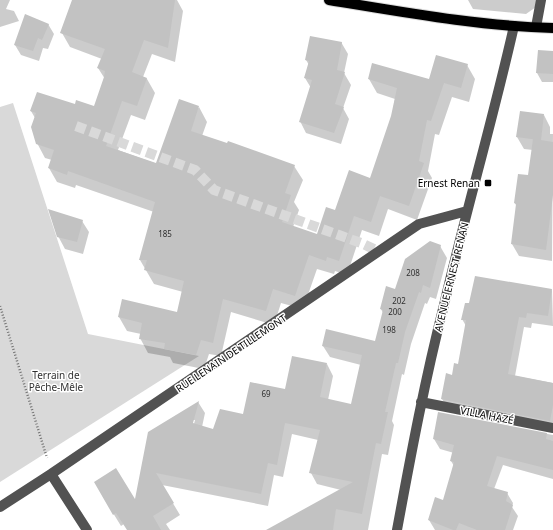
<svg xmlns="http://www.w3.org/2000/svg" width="553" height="530" viewBox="0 0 553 530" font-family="'Noto Sans',sans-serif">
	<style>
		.green { fill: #d9d9d9 }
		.shadow { fill: #0003; fill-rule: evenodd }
		.building { fill: #c2c2c2 }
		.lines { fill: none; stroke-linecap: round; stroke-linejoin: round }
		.minor-tunnel { stroke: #d9d9d9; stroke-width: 10; stroke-dasharray: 10 5; stroke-linecap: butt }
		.major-casing { stroke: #dbdbdb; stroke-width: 12 }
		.path { stroke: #747474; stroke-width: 2.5; stroke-dasharray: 1 2; stroke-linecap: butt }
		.minor { stroke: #525252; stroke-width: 10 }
		.major { stroke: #000; stroke-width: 10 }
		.poi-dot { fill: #000; stroke: #fff; stroke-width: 1.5 }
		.labels { text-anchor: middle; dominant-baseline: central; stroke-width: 3; stroke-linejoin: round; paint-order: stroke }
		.number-label { font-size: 8px; fill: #303030 }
		.poi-label { font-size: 10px; fill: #000; stroke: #fff; text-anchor: end }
		.street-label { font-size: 10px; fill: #000; stroke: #fff }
		.park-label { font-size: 10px; fill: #303030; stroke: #fff }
	</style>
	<rect width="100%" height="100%" fill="#fff"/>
	<!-- green -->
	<path class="green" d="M13,103L88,334L199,356L0,482V107Z"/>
	<!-- shadow -->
	<path class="shadow" d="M0,0H10L6,9L14,11L19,21L0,27Z
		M77,0H177L183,11L175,62L152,54L143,77L147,79L155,93L145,120L131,115L118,150L157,164L199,107L207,122L202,136L294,166L303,180L294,202L299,210L293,227L317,235L336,211L371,179L392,116L395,99L377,93L369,79L429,81L467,65L475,79L469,102L452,97L439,135L435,134L428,171L432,178L417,220L388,209L379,236L362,230L347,275L335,271L334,274L317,269L303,309L281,303L274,325L231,312L221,356L209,354L204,369L173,363L170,357L148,353L140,338L141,334L127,331L119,317L178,313L183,292L154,284L140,260L154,212L76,185L75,188L57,182L49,168L52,160L45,158L37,143L35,118L31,111L75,105L95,107L105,79L98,68L102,59L70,47L62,33Z
		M468,0H546L526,14L473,9Z
		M48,24L54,34L48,49L43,48L39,61L21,55L15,45Z
		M341,42L348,54L344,73L351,85L343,108L349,119L341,144L306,133L300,121L311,88L305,78L309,65L306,60Z
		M553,52V82H542L537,73Z
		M544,115L550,127V134H553L552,261L519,256L512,244L517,207L515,203L529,177L533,150L524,149L517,137Z
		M82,221L89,232L83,254L65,249L58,236Z
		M440,246L447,258L436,299L430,297L427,304L425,303L411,344L404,375L402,374L392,421L394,425L388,455L382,454L368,530H287L341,490L317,484L311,473L318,440L292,434L283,477L274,475L268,506L162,485L180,515L166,524L170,530H128L124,524L121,526L102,495L136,502L198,402L205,413L202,427L214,430L286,391L327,364L333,376L328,400L352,405L361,365L330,357L323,346L376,342L383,313L381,309L396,290ZM193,420H195L193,428Z
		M552,290L553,326L532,323L531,328L524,327L515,376L553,383V430L448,409L442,399L459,365L466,326L462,319Z
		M439,413L553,435V479L503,465L494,489L507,493L513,503L512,507L518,516L513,530H435L429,520L444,501L454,466L451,461L454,453L440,449L434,439Z"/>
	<!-- building -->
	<path class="building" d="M72,0H175L168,48L144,40L132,72L147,78L137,106L122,101L106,146L156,163L179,99L199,106L191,131L227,143L228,141L295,165L285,193L291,195L282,222L317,234L326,207L335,210L349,170L370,178L391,116L397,88L368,79L372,63L429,79L436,55L468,64L461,88L444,83L431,121L427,120L419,161L424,163L409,206L380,196L371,222L354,216L339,261L327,257L326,261L309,255L295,296L273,289L266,311L223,299L213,343L201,340L196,355L164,349L165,343L139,339L142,323L118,317L122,299L177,312L184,281L144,270L147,260H139L155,202L68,171L67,175L48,168L54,150L36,144L31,127L36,113L30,111L37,92L75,104L76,100L94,106L104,77L105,71L97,68L105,49L60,33Z
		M25,14L49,24L42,40L38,38L33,51L14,45Z
		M310,36L342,42L337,70L345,72L335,104L344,107L334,133L299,122L312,80L304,78L309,61L305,60Z
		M538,50L553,51V74L536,73Z
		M520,111L544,114L541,140L553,142V195L546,250L511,244L516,204L514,203L518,174L528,175L533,139L539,140L516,137Z
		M48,209L83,220L77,242L57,237Z
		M430,241L441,245L430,288L423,285L421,293L419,292L405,332L398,363H396L385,412H388L381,444L376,443L362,514L336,509L333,530H266L353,482L309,473L320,430L285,423L277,465L268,463L261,494L156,473L174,503L153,516L161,530H127L116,513L113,515L94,482L116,468L135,499L148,432L199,401L193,423L213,429L220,409L243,414L250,382L285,389L292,356L327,363L320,397L351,404L362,355L322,346L326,329L375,341L383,310L380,309L386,286L395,289L405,259Z
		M475,276L552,289L548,316L527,313L526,318L519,317L508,374L553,383V405L550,421L441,399L446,373L452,375L454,363L458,364L466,320H461L465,303H469Z
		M438,412L547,433L546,439L553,441V470L497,456L487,486L508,492L506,501L513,505L505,530H477L459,523L456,530H453L428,520L435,497L443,500L454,462L450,461L454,445L433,439Z"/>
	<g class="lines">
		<!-- minor-tunnel -->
		<path class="minor-tunnel" d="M76,126L195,170L214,190L361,243L380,252"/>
		<defs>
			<path id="major" d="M329,0C403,12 478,26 553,28"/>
		</defs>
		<!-- major casing -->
		<use href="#major" class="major-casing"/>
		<!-- path -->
		<path class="path" d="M0,306L47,458"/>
		<!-- minor -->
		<path class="minor" d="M536,27L541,0
			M421,402L553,428
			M51,474L87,530
			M0,507L51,474L419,224L467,211
			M397,530C411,454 425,379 444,305C466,211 493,119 514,26"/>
		<!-- major -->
		<use href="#major" class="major"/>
	</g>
	<!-- markers -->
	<rect class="poi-dot" x="484" y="179" width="8" height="8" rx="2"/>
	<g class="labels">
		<!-- number labels -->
		<g class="number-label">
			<text x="165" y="233">185</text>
			<text x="413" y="272">208</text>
			<text x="399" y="300">202</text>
			<text x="395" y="311">200</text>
			<text x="389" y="329">198</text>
			<text x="266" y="393">69</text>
		</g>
		<!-- poi labels -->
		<g class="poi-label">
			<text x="480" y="183">Ernest Renan</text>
		</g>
		<!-- street labels -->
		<g class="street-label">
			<text transform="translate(451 277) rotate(-76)">AVENUE ERNEST RENAN</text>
			<text transform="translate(231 353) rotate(-34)">RUE LENAIN DE TILLEMONT</text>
			<text transform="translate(487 415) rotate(11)">VILLA HAZÉ</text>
		</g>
		<!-- park labels -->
		<g class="park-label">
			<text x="56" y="375">Terrain de<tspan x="56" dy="12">Pêche-Mêle</tspan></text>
		</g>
	</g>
</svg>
